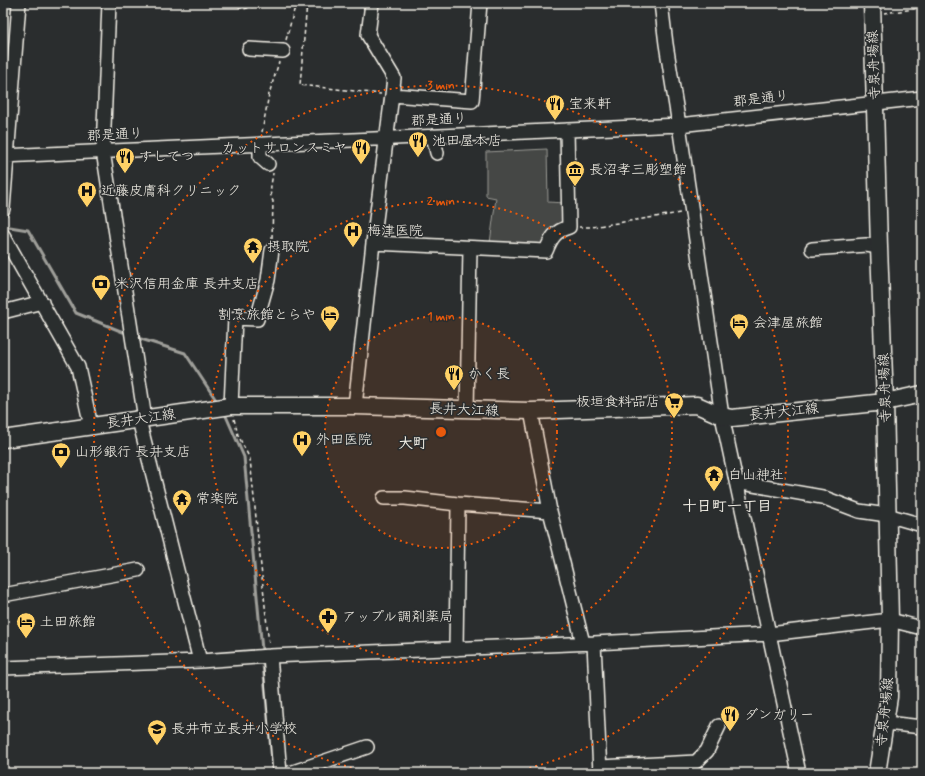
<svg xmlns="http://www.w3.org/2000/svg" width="925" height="776" viewBox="0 0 925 776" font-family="Mynerve,'Klee One',sans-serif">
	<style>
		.green { fill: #444645; stroke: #9c9c96 }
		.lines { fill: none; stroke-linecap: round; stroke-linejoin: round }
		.stream { stroke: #9f9f9a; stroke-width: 3 }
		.minor-casing { stroke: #f4f1e8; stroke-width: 16 }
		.major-casing { stroke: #f4f1e8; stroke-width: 19 }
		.path { stroke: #f4f1e8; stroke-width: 1.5; stroke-dasharray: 4 3; stroke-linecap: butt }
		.minor { stroke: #2a2d2e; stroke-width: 13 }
		.major { stroke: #2a2d2e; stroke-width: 16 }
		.ring { fill: none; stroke: #e8590c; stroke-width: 2; stroke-dasharray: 2 4 }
		.labels { text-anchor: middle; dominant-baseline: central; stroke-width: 3; stroke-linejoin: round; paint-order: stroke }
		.street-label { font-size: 14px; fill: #f4f1e8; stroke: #2a2d2e }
		.poi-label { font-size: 14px; fill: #f4f1e8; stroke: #2a2d2e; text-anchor: start }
		.neighbourhood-label { font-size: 15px; font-weight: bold; fill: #f4f1e8; stroke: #2a2d2e }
		.centre { fill: #e8590c; stroke: #2a2d2e; stroke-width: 2 }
		.ring-label { font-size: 12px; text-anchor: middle; font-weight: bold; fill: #e8590c; stroke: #2a2d2e; stroke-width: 3; stroke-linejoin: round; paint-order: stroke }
	</style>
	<rect width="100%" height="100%" fill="#2a2d2e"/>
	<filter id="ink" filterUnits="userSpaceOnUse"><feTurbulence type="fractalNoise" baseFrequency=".025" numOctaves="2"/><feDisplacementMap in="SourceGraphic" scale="8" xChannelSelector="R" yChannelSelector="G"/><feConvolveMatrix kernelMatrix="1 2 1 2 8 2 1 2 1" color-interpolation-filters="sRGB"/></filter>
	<g filter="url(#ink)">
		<!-- green -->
		<path class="green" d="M547,149L548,202L565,203V219L551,231L543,245L490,243L496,198L486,196V152Z"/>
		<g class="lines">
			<!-- stream -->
			<path class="stream" d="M4,226L28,230L76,313L123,332
				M141,339L185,353L216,400
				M226,416L244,457L262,650
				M263,664L273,773"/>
			<defs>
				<path id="minor" d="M109,3L103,151L145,419
					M372,3L368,35L394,78L392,95
					M661,3L666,44L679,125L722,416L799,773
					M249,49L283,51
					M433,136L437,153
					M260,144V157L268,164
					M3,156L679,125L922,98
					M3,209L19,3
					M3,235L78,367L91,426
					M373,243L546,251C551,238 555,231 569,227L567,130
					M812,249L866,245L879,247
					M3,312L42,302
					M231,406L235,318L257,319L268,280L272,250
					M355,406L373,243L392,95L472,101L480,3
					M467,410L470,248
					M531,411L550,511L583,643
					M139,420L200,661
					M736,482L822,497L859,511L887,515L922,525
					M384,498H405L458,504L550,511
					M3,595L138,570
					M594,643L600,773
					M456,649L458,504
					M270,656L280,773
					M3,668L200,661L270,656L594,643L769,634L890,620L922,628
					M886,723L922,727
					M600,767L696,762L707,751L719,726
					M290,773L367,747"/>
				<path id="major" d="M872,3L879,247L885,402L890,620L889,697L877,773
					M3,439L231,406H355L531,411L697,405L722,416L732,418L885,402L922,394"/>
			</defs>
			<!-- minor casing -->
			<use href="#minor" class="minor-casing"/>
			<!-- major casing -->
			<use href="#major" class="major-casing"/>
			<!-- path -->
			<path class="path" d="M232,3L243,9L264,4L294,6
				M307,3L300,85L381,94
				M884,13L922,8
				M286,40L296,3
				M262,132L269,94L279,62
				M579,227H592L680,213
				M272,238L273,201C268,194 272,182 273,173
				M234,419L238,435L250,459L269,645"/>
			<!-- minor -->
			<use href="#minor" class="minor"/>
			<!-- major -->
			<use href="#major" class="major"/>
		</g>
	</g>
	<!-- distance rings -->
	<circle cx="441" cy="432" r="116" fill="#e8590c" fill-opacity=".12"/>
	<g class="ring">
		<circle cx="441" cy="432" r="116"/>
		<circle cx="441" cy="432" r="231"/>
		<path d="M375 773A347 347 0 1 1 507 773"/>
	</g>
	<!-- icons -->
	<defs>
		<symbol id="restaurant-pin" viewBox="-11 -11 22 30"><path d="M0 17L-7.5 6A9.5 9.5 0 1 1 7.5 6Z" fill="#ffd166" stroke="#2a2d2e"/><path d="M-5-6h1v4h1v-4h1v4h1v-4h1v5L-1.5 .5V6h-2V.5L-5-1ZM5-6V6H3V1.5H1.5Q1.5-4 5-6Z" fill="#111"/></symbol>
		<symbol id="museum-pin" viewBox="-11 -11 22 30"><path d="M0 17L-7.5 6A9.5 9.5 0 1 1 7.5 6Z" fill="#ffd166" stroke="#2a2d2e"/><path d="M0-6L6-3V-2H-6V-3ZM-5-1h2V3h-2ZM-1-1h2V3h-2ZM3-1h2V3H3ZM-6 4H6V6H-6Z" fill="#111"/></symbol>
		<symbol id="hospital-pin" viewBox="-11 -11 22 30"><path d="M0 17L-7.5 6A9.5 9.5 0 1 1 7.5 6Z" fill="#ffd166" stroke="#2a2d2e"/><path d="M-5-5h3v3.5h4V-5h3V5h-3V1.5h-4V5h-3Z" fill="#111"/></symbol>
		<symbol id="temple-pin" viewBox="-11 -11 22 30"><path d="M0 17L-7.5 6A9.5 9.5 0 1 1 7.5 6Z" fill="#ffd166" stroke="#2a2d2e"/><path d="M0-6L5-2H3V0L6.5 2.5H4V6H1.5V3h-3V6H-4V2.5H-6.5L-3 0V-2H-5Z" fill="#111"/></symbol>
		<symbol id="bank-pin" viewBox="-11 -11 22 30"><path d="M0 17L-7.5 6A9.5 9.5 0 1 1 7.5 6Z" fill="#ffd166" stroke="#2a2d2e"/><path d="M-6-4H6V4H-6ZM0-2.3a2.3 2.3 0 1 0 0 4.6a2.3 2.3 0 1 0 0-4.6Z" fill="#111"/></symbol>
		<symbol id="hotel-pin" viewBox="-11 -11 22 30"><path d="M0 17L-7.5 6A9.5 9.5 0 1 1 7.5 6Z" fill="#ffd166" stroke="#2a2d2e"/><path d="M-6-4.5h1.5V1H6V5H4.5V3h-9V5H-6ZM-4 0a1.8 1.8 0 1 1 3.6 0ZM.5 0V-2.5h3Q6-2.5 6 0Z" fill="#111"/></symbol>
		<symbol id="supermarket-pin" viewBox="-11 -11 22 30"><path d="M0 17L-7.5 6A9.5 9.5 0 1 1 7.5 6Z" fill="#ffd166" stroke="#2a2d2e"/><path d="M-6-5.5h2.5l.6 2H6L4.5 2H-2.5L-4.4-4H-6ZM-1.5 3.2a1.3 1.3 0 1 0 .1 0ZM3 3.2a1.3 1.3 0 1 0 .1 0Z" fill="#111"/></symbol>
		<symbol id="pharmacy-pin" viewBox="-11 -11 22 30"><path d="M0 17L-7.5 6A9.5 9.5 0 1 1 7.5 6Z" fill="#ffd166" stroke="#2a2d2e"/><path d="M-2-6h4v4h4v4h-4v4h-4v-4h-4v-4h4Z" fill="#111"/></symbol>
		<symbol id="school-pin" viewBox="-11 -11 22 30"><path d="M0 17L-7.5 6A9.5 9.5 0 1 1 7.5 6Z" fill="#ffd166" stroke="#2a2d2e"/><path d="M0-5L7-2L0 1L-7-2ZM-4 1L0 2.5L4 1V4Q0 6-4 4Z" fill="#111"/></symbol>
	</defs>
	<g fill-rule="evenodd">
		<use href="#restaurant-pin" x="544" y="93" width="22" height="30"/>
		<use href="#restaurant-pin" x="407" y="130" width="22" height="30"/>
		<use href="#restaurant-pin" x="350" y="137" width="22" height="30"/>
		<use href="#restaurant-pin" x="114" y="146" width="22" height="30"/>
		<use href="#museum-pin" x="564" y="159" width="22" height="30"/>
		<use href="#hospital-pin" x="76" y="180" width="22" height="30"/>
		<use href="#hospital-pin" x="342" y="220" width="22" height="30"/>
		<use href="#temple-pin" x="242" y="236" width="22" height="30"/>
		<use href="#bank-pin" x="90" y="273" width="22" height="30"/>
		<use href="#hotel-pin" x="319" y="304" width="22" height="30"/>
		<use href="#hotel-pin" x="728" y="312" width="22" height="30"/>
		<use href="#restaurant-pin" x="443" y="363" width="22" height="30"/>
		<use href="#supermarket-pin" x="663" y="391" width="22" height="30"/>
		<use href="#hospital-pin" x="291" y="429" width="22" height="30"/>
		<use href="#bank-pin" x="50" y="441" width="22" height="30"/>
		<use href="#temple-pin" x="703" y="464" width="22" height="30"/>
		<use href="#temple-pin" x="171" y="488" width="22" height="30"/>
		<use href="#pharmacy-pin" x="317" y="606" width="22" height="30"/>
		<use href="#hotel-pin" x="15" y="611" width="22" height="30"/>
		<use href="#restaurant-pin" x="719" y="704" width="22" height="30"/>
		<use href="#school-pin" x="146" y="718" width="22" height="30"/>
	</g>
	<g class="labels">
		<!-- street labels -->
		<g class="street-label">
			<text transform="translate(874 65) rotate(-92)">寺泉舟場線</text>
			<text transform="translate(761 99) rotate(-7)">郡是通り</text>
			<text transform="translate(439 120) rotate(-3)">郡是通り</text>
			<text transform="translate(115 135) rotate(-3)">郡是通り</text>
			<text transform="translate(885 388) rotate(-92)">寺泉舟場線</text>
			<text transform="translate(464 410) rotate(2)">長井大江線</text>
			<text transform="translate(784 412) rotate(-6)">長井大江線</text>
			<text transform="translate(141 419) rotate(-8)">長井大江線</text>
			<text transform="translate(885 712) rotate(-84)">寺泉舟場線</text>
		</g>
		<!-- poi labels -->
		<g class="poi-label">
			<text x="569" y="104">宝来軒</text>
			<text x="432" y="141">池田屋本店</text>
			<text x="347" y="148" text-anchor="end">カットサロンスミヤ</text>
			<text x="139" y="157">すしてつ</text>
			<text x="589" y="170">長沼孝三彫塑館</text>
			<text x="101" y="191">近藤皮膚科クリニック</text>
			<text x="367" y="231">梅津医院</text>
			<text x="267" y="247">摂取院</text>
			<text x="115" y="284">米沢信用金庫 長井支店</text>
			<text x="316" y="315" text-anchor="end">割烹旅館とらや</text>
			<text x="753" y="323">会津屋旅館</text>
			<text x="468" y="374">かく長</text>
			<text x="660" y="402" text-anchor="end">板垣食料品店</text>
			<text x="316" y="440">外田医院</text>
			<text x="75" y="452">山形銀行 長井支店</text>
			<text x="728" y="475">白山神社</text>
			<text x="196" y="499">常楽院</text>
			<text x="342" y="617">アップル調剤薬局</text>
			<text x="40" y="622">土田旅館</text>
			<text x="744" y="715">ダンガリー</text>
			<text x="171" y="729">長井市立長井小学校</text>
		</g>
		<!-- neighbourhood labels -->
		<g class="neighbourhood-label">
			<text x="413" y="444">大町</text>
			<text x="727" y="507">十日町一丁目</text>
		</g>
	</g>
	<circle cx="441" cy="432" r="6" class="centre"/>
	<g class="ring-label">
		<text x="441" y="89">3 min</text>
		<text x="441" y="205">2 min</text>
		<text x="441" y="320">1 min</text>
	</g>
	<!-- margin -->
	<rect width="925" height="776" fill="none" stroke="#2a2d2e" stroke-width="16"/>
	<rect x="8" y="8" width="909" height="760" fill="none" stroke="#f4f1e8" stroke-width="1.5" filter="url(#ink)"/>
</svg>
